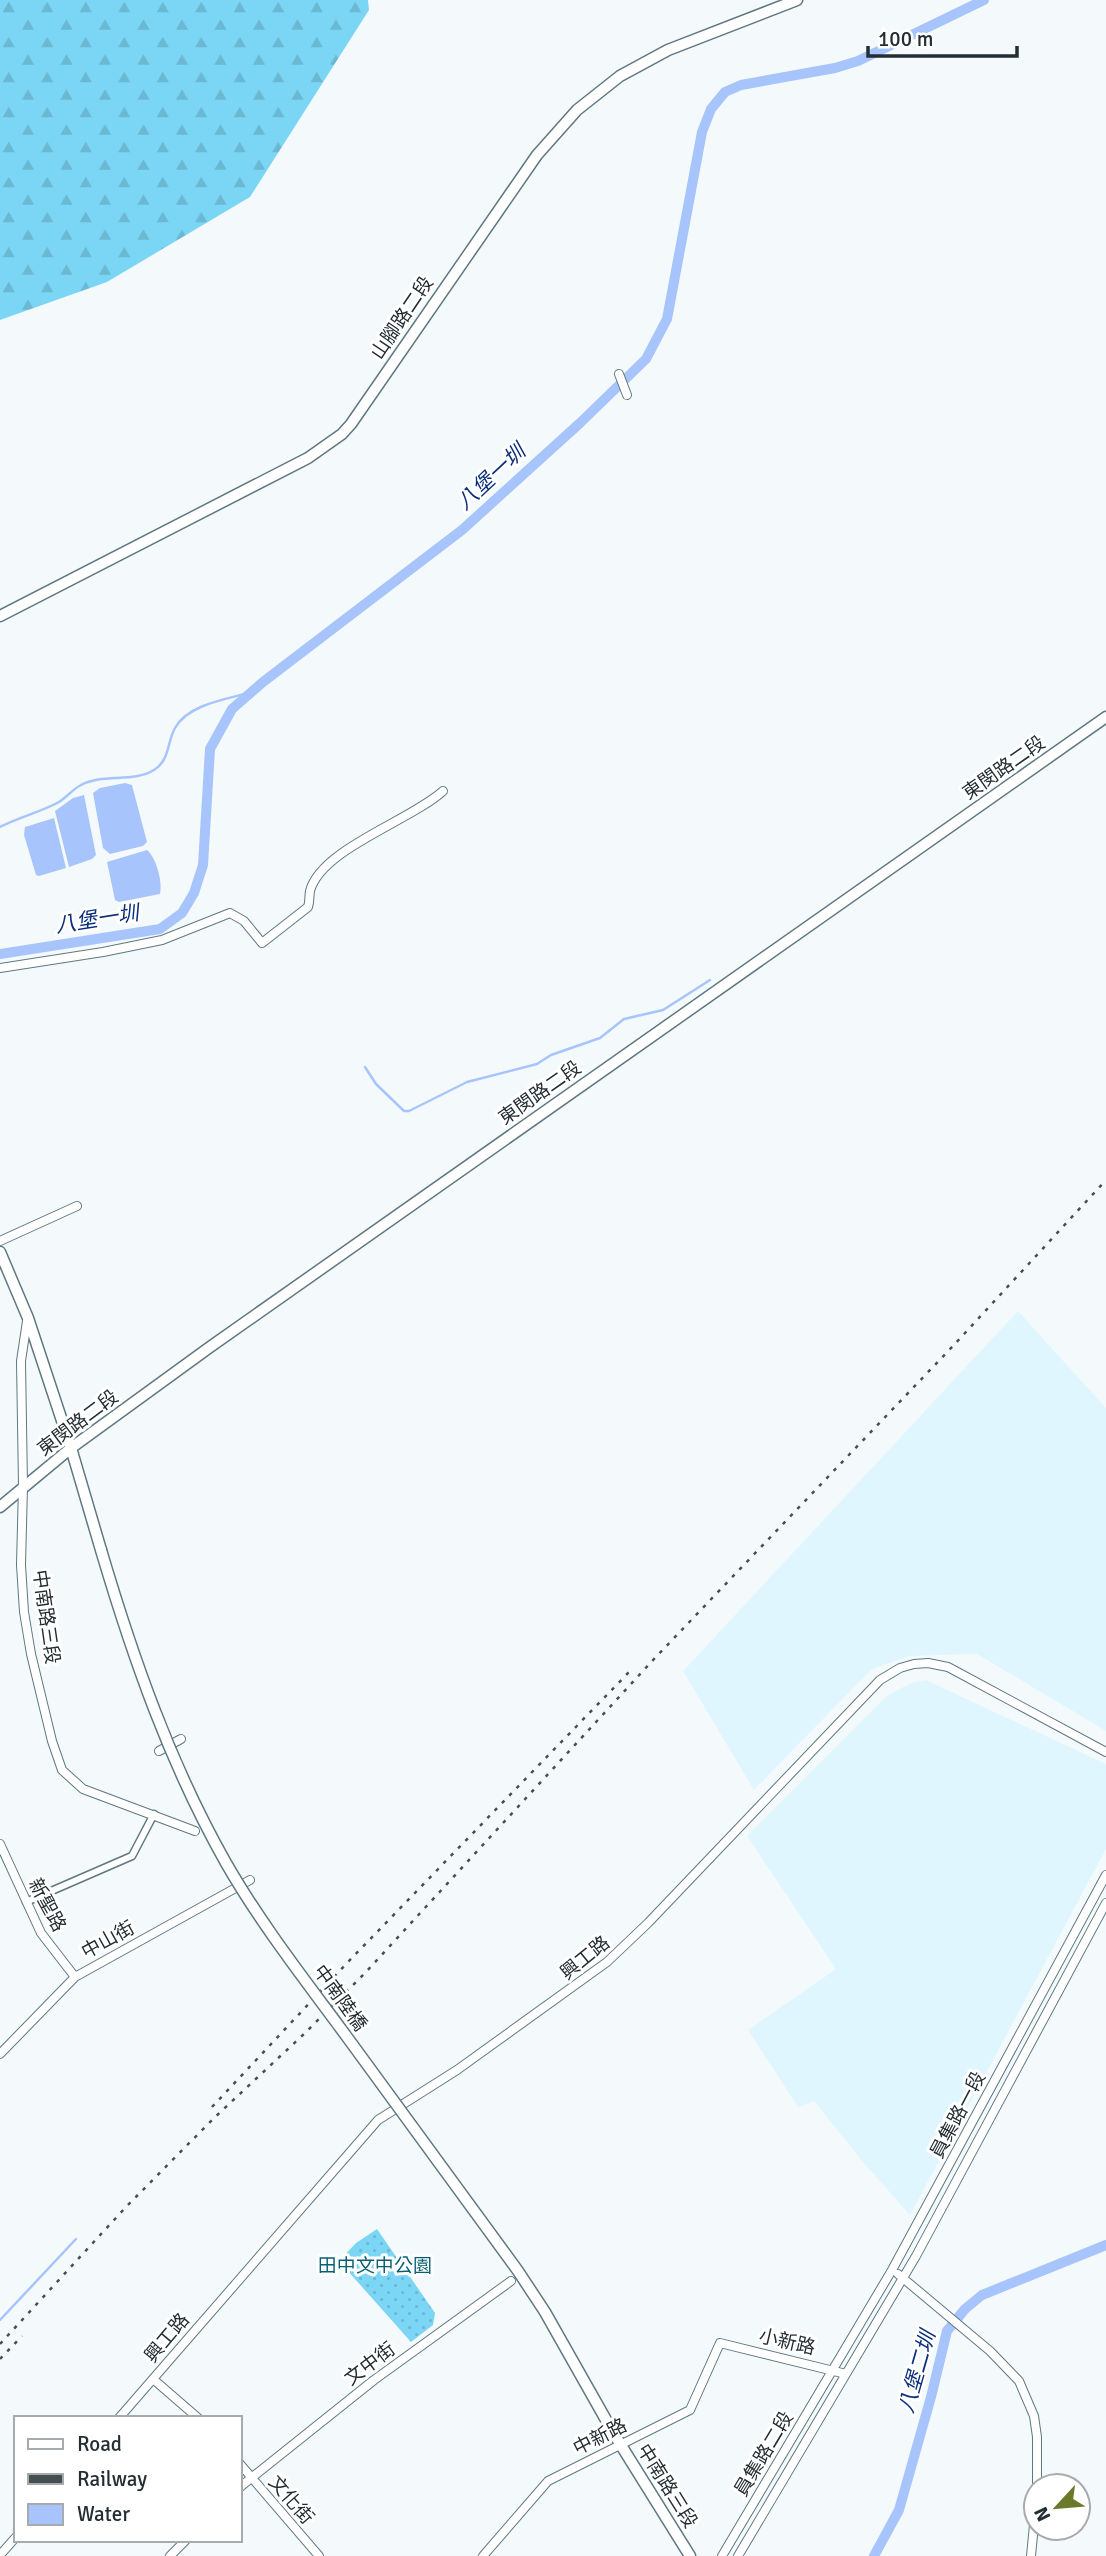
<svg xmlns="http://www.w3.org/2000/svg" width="1106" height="2556" viewBox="0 0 1106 2556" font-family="Signika,'Noto Sans TC',sans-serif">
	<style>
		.built { fill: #dff6fe }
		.forest { fill: url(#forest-firs) }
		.park { fill: url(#park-dots) }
		.water { fill: #a7c5fc }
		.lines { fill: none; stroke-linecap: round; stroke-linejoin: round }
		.stream { stroke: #a7c5fc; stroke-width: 2.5 }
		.canal { stroke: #a7c5fc; stroke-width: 10 }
		.pedestrian-casing { stroke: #5e7881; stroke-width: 9 }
		.minor-casing { stroke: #5e7881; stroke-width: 10 }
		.secondary-casing { stroke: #5e7881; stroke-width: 13 }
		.pedestrian { stroke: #fff; stroke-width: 6 }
		.minor { stroke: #fff; stroke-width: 8 }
		.secondary { stroke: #fff; stroke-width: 10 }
		.rail { stroke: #454f53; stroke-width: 2.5; stroke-dasharray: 3.5 7; stroke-linecap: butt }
		.secondary-bridge-casing { stroke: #5e7881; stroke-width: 13; stroke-linecap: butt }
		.secondary-bridge { stroke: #fff; stroke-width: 10 }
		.labels { text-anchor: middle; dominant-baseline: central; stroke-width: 6; stroke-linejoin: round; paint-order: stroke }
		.street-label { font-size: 19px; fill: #232e32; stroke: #fff }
		.park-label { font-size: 19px; fill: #075f76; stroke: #fff }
		.water-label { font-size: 21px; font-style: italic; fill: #0b2f7b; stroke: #fff }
	</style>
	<defs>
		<pattern id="forest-firs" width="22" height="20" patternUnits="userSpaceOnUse" patternTransform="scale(1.75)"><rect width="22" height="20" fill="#7bd6f5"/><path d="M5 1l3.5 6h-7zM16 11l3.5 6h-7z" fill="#6ab8d2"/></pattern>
		<pattern id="park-dots" width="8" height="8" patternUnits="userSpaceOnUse" patternTransform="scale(1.75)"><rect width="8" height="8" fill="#7bd6f5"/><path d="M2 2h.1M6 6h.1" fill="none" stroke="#6ab8d2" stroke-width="1.8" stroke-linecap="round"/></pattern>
	</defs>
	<rect width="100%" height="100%" fill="#f4fafc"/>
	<!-- built -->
	<path class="built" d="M1018,1311L1106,1408V1731L977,1654L910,1656L872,1669L754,1790L683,1671Z
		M926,1680L1106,1764V1849L910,2215L863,2162L814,2101L798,2107L748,2030L836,1969L747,1836L888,1695L911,1683Z"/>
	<!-- forest -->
	<path class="forest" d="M0,0H368L369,10L250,197L107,282L0,320Z"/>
	<!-- park -->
	<path class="park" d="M377,2229L435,2313L433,2325L411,2342L339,2261L356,2243Z"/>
	<!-- water -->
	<path class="water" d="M125,783L132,785L147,842L143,846L110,854L103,848L93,793L100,788Z
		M84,795L96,855L92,859L69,867L55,811L73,798Z
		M54,818L66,868L39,876L36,875L24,835L25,827Z
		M147,850C156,857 163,882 160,894L119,902L115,900L107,862Z"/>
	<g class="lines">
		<!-- stream -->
		<path class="stream" d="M0,827C19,817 41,812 59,802C67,797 73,789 81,785C103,773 133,783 154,770C170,760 167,742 175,728C188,704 228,699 252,692
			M365,1067L376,1084L404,1111H409L467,1082L537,1064L551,1055L600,1038L624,1019L663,1010L710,980
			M0,2320L76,2239"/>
		<!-- canal -->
		<path class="canal" d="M0,954L160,929L182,913L194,893L203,865L210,749L232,709L263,682L462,530L580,423L646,359L667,319L702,132L711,109L725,92L741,85L835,68L858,61L984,0
			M874,2556L899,2510L931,2397L947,2331L965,2309L982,2295L1106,2245"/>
		<defs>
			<path id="pedestrian" d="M26,1902L132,1856L154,1814"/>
			<path id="minor" d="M619,374L627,395
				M0,968L103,952L162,940L230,913L244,921L262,943L308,907C310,901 309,896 310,891C321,849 410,821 443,791
				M0,1241L77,1206
				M27,1321L21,1361L23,1486L21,1565L24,1612L31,1654L52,1741L62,1770L83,1789L195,1831
				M159,1751L181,1739
				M0,1844L41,1933L75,1977
				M0,2054L75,1977L250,1880
				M898,2274L990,2351L1019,2381L1034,2416L1037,2437V2486
				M153,2379L198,2418
				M119,2418L378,2120L457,2070L607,1962L648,1923L880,1680L900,1668L914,1664L928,1663L948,1667L1106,1752
				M240,2464L319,2556
				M240,2487L374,2380L511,2281
				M0,2555L16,2537
				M170,2556L186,2540
				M483,2556L548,2481L690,2410L720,2343L846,2374
				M722,2556L892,2270L1106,1875
				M738,2556L916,2256L1106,1903
				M1031,2556L1036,2504"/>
			<path id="secondary" d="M0,616L308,458L342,434L351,424L537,155L577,110L620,76L668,50L797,0
				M0,1252L28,1318L71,1448L101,1550
				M0,1507L71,1448L210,1347L1106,717
				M614,2434L690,2556"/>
		</defs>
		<!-- pedestrian casing -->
		<use href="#pedestrian" class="pedestrian-casing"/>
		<!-- minor casing -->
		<use href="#minor" class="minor-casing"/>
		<!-- secondary casing -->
		<use href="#secondary" class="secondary-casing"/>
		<!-- pedestrian -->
		<use href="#pedestrian" class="pedestrian"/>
		<!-- minor -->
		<use href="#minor" class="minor"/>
		<!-- secondary -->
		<use href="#secondary" class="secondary"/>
		<!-- rail -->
		<path class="rail" d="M212,2107L348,1962L631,1670
			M0,2344L125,2208L214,2118L304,2034L365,1973L654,1659L953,1346L1106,1180
			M0,2359L22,2336"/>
		<defs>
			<path id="secondary-bridge" d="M101,1550C133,1658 170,1764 226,1863C261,1924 305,1980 347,2037C404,2115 461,2193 518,2271L545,2312L614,2434"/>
		</defs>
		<!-- secondary-bridge casing -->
		<use href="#secondary-bridge" class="secondary-bridge-casing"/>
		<!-- secondary-bridge -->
		<use href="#secondary-bridge" class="secondary-bridge"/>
	</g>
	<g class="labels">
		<!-- street labels -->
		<g class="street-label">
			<text transform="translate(402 318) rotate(-56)">山腳路二段</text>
			<text transform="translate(1004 768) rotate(-35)">東閔路二段</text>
			<text transform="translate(540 1093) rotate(-35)">東閔路二段</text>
			<text transform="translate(78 1423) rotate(-37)">東閔路二段</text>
			<text transform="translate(46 1617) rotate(82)">中南路三段</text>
			<text transform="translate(47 1905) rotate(62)">新聖路</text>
			<text transform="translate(108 1940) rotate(-29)">中山街</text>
			<text transform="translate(585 1958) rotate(-39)">興工路</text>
			<text transform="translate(340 1998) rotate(54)">中南陸橋</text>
			<text transform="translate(958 2115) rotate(-62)">員集路一段</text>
			<text transform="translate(167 2338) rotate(-50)">興工路</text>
			<text transform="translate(787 2342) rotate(13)">小新路</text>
			<text transform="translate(370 2364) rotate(-37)">文中街</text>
			<text transform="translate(600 2437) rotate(-27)">中新路</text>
			<text transform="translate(764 2454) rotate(-59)">員集路二段</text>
			<text transform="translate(667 2486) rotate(58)">中南路三段</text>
			<text transform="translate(291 2500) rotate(49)">文化街</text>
		</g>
		<!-- park labels -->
		<g class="park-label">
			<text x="375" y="2266">田中文中公園</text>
		</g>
		<!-- water labels -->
		<g class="water-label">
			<text transform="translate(491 477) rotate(-43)">八堡一圳</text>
			<text transform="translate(97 919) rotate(-9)">八堡一圳</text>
			<text transform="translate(917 2372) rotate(-74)">八堡二圳</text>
		</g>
	</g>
	<!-- legend -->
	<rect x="14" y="2416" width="228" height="126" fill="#ffffff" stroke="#a7abad" stroke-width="2"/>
	<rect x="28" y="2439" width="35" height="10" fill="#ffffff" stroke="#a7abad" stroke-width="2"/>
	<text x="77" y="2451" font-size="21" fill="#232e32">Road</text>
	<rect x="28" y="2474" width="35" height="10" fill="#454f53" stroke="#a7abad" stroke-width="2"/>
	<text x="77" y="2486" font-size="21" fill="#232e32">Railway</text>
	<rect x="28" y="2504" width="35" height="21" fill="#a7c5fc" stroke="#a7abad" stroke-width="2"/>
	<text x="77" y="2521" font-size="21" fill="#232e32">Water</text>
	<!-- north arrow -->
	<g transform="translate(1057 2507) rotate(244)"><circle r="33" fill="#ffffff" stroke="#a7abad" stroke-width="2"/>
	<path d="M0-5L12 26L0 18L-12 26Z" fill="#697b2a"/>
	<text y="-10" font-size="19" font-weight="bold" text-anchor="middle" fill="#232e32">N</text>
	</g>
	<!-- scale -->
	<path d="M868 46v10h149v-10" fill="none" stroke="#232e32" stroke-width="3.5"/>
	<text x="878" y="46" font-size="21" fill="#232e32" stroke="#ffffff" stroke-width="5" paint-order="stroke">100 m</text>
</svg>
